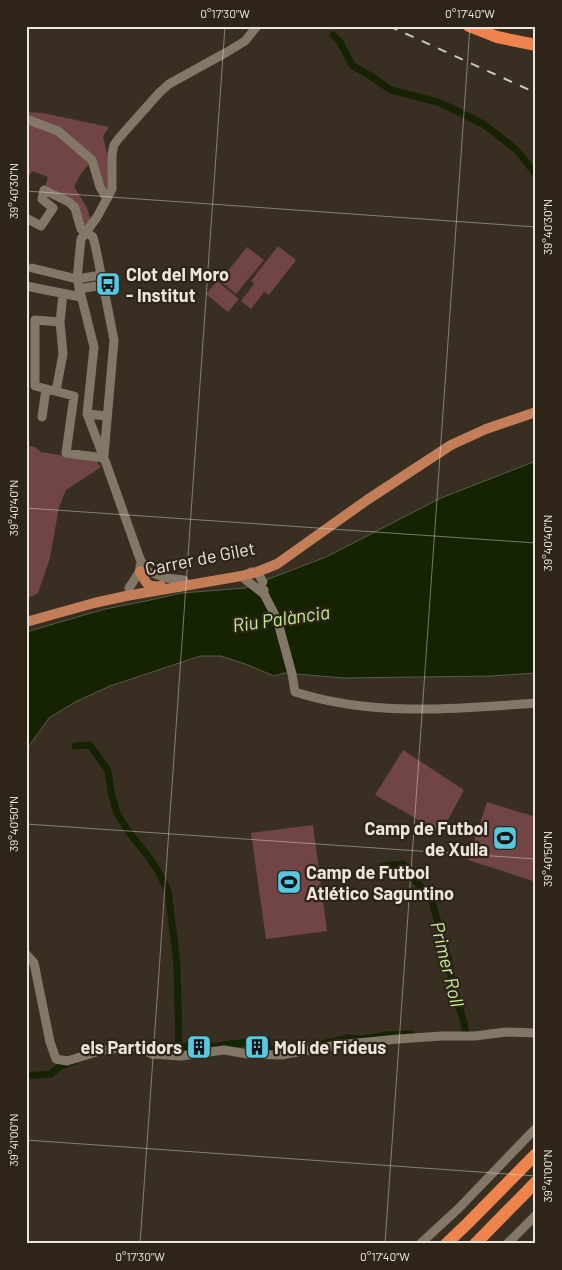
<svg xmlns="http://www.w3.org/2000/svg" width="562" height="1270" viewBox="0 0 562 1270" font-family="Barlow,sans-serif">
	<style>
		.green { fill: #714546 }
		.water { fill: #152303; stroke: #565d44 }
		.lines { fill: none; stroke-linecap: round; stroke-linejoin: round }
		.canal { stroke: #152303; stroke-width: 7 }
		.minor { stroke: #837768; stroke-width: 9 }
		.major { stroke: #c37e57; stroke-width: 10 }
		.highway { stroke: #ee834c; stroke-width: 12 }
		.rail { stroke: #cec6bd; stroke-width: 2; stroke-dasharray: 9 9; stroke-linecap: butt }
		.ticks { fill: none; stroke: #ece5dd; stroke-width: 1; stroke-opacity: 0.45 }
		.labels { text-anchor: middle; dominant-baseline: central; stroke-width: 4.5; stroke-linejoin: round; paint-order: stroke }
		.poi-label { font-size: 18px; font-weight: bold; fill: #ece5dd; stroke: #2e2417; text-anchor: start }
		.street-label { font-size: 18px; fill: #ece5dd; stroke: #2e2417 }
		.water-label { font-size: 19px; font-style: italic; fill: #c3ee95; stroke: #2e2417 }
		.neatline { fill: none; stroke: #ece5dd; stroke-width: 2 }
		.ticks-label { font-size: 12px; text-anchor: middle; fill: #ece5dd }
	</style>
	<rect width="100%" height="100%" fill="#382e21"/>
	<!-- green -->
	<path class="green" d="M26,112L43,113L109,127L103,136L108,159L107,199L92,160L81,174L74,186L87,208L92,224L87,232L75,208L44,190L48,177L32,171L26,181Z
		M278,246L296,260L269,295L264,292L251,309L241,301L254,284L251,281Z
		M247,247L264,260L236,294L220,281Z
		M217,281L239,299L228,312L206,294Z
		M26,445L35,447L41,452L96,461L101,467L66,490L59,507L50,558L38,593L26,599Z
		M403,750L464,790L441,833L375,795Z
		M487,802L536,817V882L468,860Z
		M313,825L327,931L266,939L251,833Z"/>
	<!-- water -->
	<path class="water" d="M536,461V673L491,676L344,678L284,673L274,676L248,665L221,656H200L110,686L75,702L49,718L26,750V632L105,609L146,601L182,593L245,588L326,557L441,498Z"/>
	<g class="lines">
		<!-- canal -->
		<path class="canal" d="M333,35L340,42L352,65L360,70L369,75L391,90L434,101L447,106L483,124L513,147L521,155L536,175
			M75,746L90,745L108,771L112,797L117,813L128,831L147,855L158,871L168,891L177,964L179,1045
			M384,866L403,864L411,876L431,898L448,958L454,989L464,1023L466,1034
			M318,1045L348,1038L363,1039L388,1035L411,1034
			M208,1047L265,1040L267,1041L268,1049L290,1050
			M159,1050L168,1051L177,1045L193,1048H201
			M26,1076L51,1074L61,1066L73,1062"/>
		<!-- minor -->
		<path class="minor" d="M26,119L58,131L92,160L100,187L107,199
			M26,218L41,226L53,208L42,199L44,190L69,202L75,208L81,229L93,237L96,249L114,340L104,455
			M32,268L77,279L101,275
			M26,286L81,297
			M79,289L103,285
			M60,322L35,320V386L74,396L66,453L104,458
			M56,391L63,354L60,322L63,294
			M87,414L107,416
			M42,417L46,389
			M251,572H257L263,582
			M241,576L264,594V590
			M184,580L166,578L147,571L140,559L107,466L87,414L94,347L77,279L81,239L97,217L112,189V154L114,145L119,138L159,93L169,84L227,52L245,41L257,26
			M129,588L140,571V566
			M264,594L277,619L292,674L295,692C373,717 455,709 536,703
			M26,954L34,963L50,1042L56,1059L67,1061L103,1050L138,1046L152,1054L181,1056L224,1050L248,1054L281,1055L337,1045L398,1039L442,1036H475L506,1032L536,1033
			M420,1244L459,1208L536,1128
			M507,1244L536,1215"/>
		<!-- major -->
		<path class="major" d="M140,571C145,582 147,588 161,586
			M26,622L94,603L126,596L241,576L257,572L277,564L367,500L451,445L486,429L536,412"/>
		<!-- highway -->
		<path class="highway" d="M469,26L497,37L536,45
			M446,1244L468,1223L536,1154
			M475,1244L536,1182"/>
		<!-- rail -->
		<path class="rail" d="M389,26L536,93"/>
	</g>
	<!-- ticks -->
	<path class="ticks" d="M26,191L536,227M26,508L536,543M26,824L536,859M26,1140L536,1176M140,1244L225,26M385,1244L470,26"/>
	<!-- icons -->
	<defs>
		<symbol id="bus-square" viewBox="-11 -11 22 22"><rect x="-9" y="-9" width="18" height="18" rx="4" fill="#56c9e0" stroke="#2e2417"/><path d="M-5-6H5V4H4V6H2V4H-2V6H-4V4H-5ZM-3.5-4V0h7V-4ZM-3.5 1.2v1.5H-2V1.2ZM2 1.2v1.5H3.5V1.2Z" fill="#111"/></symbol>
		<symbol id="stadium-square" viewBox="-11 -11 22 22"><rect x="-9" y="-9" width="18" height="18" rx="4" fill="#56c9e0" stroke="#2e2417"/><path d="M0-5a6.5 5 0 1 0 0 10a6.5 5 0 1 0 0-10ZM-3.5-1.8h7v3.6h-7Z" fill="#111"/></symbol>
		<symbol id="building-square" viewBox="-11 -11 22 22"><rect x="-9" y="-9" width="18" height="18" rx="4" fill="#56c9e0" stroke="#2e2417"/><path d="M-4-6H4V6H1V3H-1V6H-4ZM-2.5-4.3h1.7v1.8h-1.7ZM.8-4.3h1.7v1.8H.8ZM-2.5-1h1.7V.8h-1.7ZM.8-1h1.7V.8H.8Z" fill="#111"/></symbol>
	</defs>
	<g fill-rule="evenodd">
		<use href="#bus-square" x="94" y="270" width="28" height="28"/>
		<use href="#stadium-square" x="491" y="824" width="28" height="28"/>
		<use href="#stadium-square" x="275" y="868" width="28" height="28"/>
		<use href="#building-square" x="185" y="1033" width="28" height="28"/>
		<use href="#building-square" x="243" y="1033" width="28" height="28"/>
	</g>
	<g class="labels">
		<!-- poi labels -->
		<g class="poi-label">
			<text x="126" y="274">Clot del Moro<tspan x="126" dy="21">- Institut</tspan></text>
			<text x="488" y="828" text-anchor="end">Camp de Futbol<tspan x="488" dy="21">de Xulla</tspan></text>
			<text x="306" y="872">Camp de Futbol<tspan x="306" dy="21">Atlético Saguntino</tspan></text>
			<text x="182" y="1047" text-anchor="end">els Partidors</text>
			<text x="274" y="1047">Molí de Fideus</text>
		</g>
		<!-- street labels -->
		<g class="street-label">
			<text transform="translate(200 558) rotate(-11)">Carrer de Gilet</text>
		</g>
		<!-- water labels -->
		<g class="water-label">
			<text transform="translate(281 618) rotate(-8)">Riu Palància</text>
			<text transform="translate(448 964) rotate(76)">Primer Roll</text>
		</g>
	</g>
	<!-- border -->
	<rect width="562" height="1270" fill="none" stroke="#2e2417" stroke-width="55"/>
	<rect x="28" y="28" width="506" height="1214" class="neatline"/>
	<g class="ticks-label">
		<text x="225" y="18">0°17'30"W</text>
		<text x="470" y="18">0°17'40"W</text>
		<text transform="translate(14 191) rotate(-90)" y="4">39°40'30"N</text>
		<text transform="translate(548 227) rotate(-90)" y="4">39°40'30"N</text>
		<text transform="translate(14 508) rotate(-90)" y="4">39°40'40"N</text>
		<text transform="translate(548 543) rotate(-90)" y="4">39°40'40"N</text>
		<text transform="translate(14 824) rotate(-90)" y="4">39°40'50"N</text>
		<text transform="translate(548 859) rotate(-90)" y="4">39°40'50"N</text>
		<text transform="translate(14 1140) rotate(-90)" y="4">39°41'00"N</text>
		<text transform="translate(548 1176) rotate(-90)" y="4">39°41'00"N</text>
		<text x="140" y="1261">0°17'30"W</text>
		<text x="385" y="1261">0°17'40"W</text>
	</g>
</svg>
